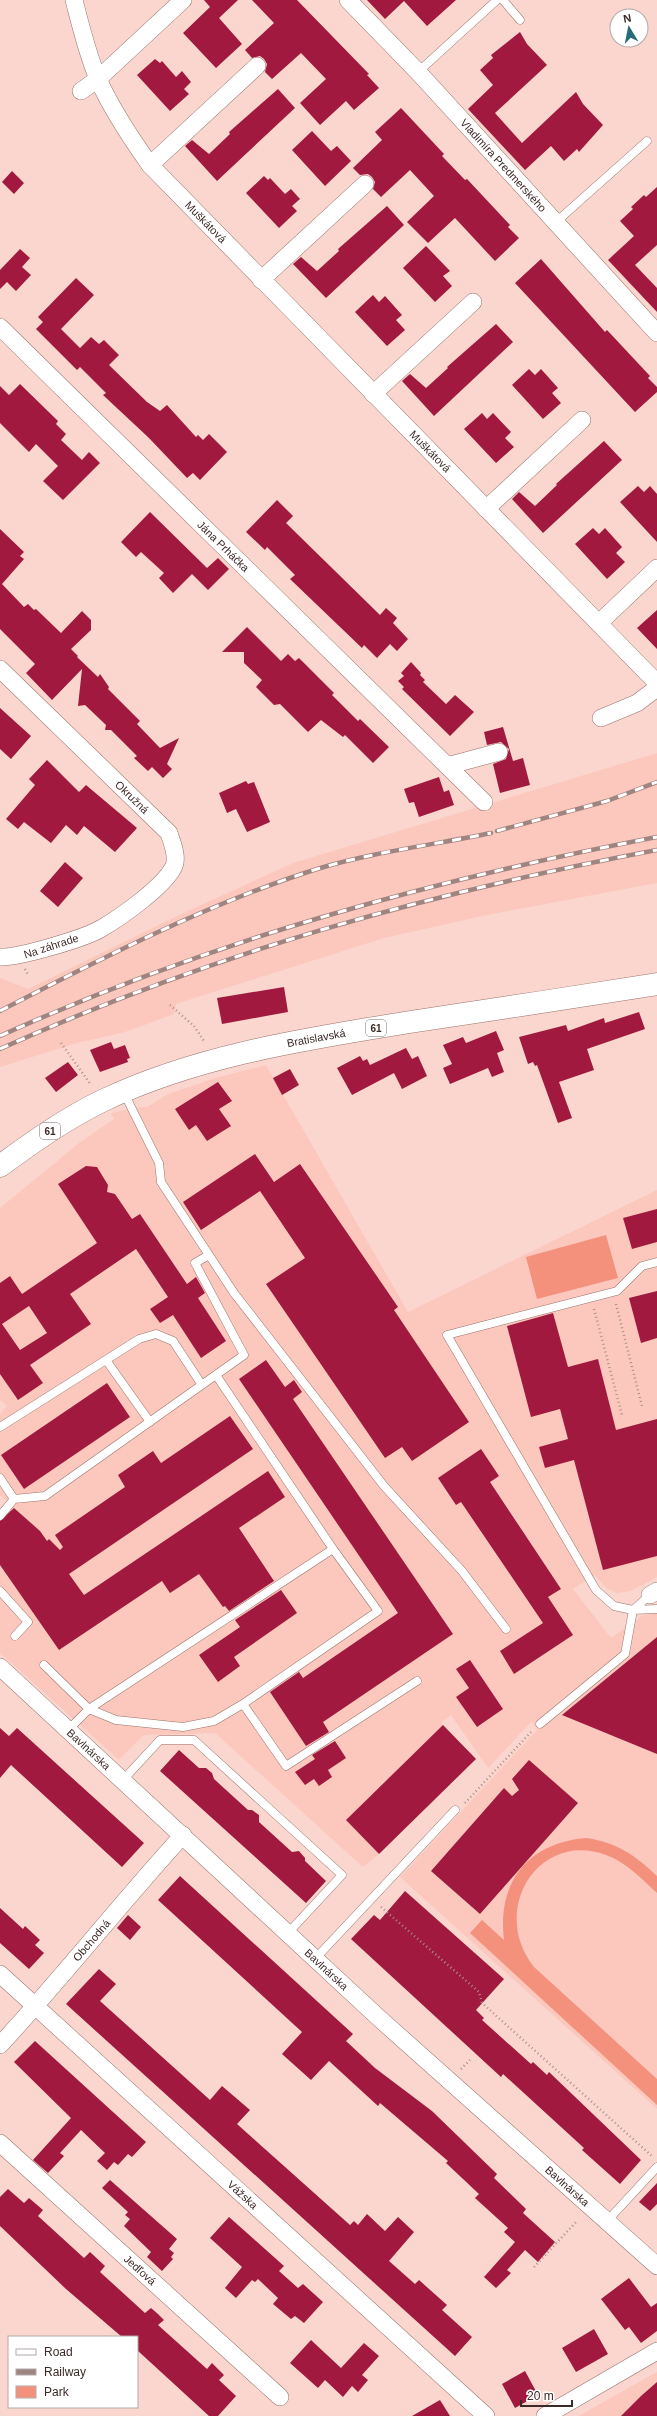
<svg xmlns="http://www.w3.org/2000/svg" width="657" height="2416" viewBox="0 0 657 2416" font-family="Helvetica,sans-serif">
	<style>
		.built { fill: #fcc8bd }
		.green { fill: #f4917d }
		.building { fill: #a1193e; fill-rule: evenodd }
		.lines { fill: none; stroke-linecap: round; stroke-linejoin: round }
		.lane-casing { stroke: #99726a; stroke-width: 9 }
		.street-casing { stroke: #99726a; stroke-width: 18 }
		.primary-casing { stroke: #99726a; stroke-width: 23 }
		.path { stroke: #ac908a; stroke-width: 2.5; stroke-dasharray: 1 3; stroke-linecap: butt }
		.lane { stroke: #fff; stroke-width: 8 }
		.street { stroke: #fff; stroke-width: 17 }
		.primary { stroke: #fff; stroke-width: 22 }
		.rail-casing { stroke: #9f847f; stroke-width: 4.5 }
		.rail { stroke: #fff; stroke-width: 3; stroke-dasharray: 9; stroke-linecap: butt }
		.labels { text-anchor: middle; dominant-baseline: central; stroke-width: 4; stroke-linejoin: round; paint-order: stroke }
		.shield { fill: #fff; stroke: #766a68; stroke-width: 1 }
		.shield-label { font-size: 10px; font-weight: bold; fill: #3b2a27 }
		.street-label { font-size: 11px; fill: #3b2a27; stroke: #fff }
	</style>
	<rect width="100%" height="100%" fill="#fad6ce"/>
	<!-- built -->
	<path class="built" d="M657,753V883L487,915L384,938L176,1004L174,1014L125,1032L77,1043L0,1067V978L28,989L175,917L293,863Z
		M266,1065L408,1312L657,1190V1577L631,1591L617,1593L606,1588L595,1575L573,1589L611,1638L657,1605V2109L400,1877L537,1730L532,1721L488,1768L451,1715L441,1723L443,1725L346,1820L379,1854L363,1867L215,1733L144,1735L119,1760L0,1653V1508L7,1501L0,1495V1414L7,1406L0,1400V1208L79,1143L114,1119L111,1113L149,1106L168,1094L215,1078Z
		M657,2372V2416H579L614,2396Z"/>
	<!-- green -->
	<path class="green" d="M606,1235L618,1278L537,1299L526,1257Z
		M586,1838C616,1842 635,1855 657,1876V1893C642,1879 626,1862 606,1855C538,1830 489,1911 534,1967L657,2079V2105L470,1933L482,1920L504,1940C497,1883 527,1843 586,1838Z"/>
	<!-- building -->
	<path class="building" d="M204,0H238L219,18L242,44L216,68L183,33L210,7Z
		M252,0H297L369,74L367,75L379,88L354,110L346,101L320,125L300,103L326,79L301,53L272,79L265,72L267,64L264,59L260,56L252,58L245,50L274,23Z
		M367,0H456L427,26L404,1L385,19Z
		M520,32L527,44L547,65L495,113L522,143L576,92L583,104L603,125L579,152L577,149L564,161L551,146L525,170L468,109L493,85L480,70L493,58L491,55Z
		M155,59L160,63L162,61L176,77L182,71L191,82L184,89L189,94L170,111L137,75Z
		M278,89L295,108L217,181L185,146L192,140L209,154L230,134L229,132Z
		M401,108L444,154L442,156L465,180L467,179L510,225L508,227L519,238L495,261L455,218L428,243L407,222L434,196L410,170L381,197L373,189L375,182L372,177L368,174L360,175L353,168L382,140L375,132Z
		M312,131L331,151L337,146L351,161L325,186L292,150Z
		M12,171L24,183L14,194L2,182Z
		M264,176L268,180L270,178L285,194L291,189L300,199L292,206L297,211L279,228L246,193Z
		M657,187V245L635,265L657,288V312L608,260L634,236L620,221L633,209L631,207L644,195L646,197Z
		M387,206L404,225L326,298L293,264L301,257L317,271L339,251L338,249Z
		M426,246L450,271L443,276L452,286L435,302L403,268Z
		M20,249L30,258L22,267L31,275L16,291L7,282L0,289V270Z
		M541,259L605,332L607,330L650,376L648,378L657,387V392L635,412L515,283Z
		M76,278L94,295L61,329L80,348L91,337L99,344L104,340L119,355L109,365L147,402L160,411L167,405L196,437L198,435L203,440L209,434L227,452L200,480L193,473L187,478L149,438L103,395L106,393L80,367L77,370L36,329L43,322L38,317Z
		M373,295L379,302L385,296L402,315L396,320L405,330L387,346L355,312Z
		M496,324L513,342L434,416L402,381L410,374L426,388L448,368L447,367Z
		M529,369L535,375L541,369L558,388L552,393L561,403L543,419L512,385Z
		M20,384L58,421L56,424L66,434L61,440L82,460L89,452L100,463L63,500L43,481L58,466L36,444L29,452L0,423V386L9,395Z
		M482,413L487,419L493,413L511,432L505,438L514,447L496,463L464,429Z
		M604,441L622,460L543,533L512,499L519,492L535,506L557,485L556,484Z
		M638,486L644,492L650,486L657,494V542L620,502Z
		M277,500L293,516L286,523L380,615L386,608L397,618L393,623L408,639L397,651L390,644L377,658L364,645L362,648L290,579L295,575L267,547L265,550L246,532Z
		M150,512L207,568L218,558L229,569L208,590L192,574L173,593L159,578L164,573L141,552L136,557L121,542Z
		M593,528L599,534L605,528L622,547L616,553L625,562L607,579L575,544Z
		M0,529L24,552L20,556L24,559L2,584L24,607L28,604L34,610L36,609L61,633L82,611L91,620V630L71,649L78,656L77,657L98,677L100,674L109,687L108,689L140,721L137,724L160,748L179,738L167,764L172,769L163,778L152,767L148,771L134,758L137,756L111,730H105L106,725L85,705L78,706L82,669L52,700L26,673L35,664L0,629Z
		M657,610V649L637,628Z
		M247,627L281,661L288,654L295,661L299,658L334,693L332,695L358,721L360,719L389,747L373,763L345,735L343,737L321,720L308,732L280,704L274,705L256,687L262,680L244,663V652H222Z
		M411,662L421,673L420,675L425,680L423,682L446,704L455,695L474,712L450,736L402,689L404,687L398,681L404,676L401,673Z
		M0,708L31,736L11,759L0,749Z
		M503,727L513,761L523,758L530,785L500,793L493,764L506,759L509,749L501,742L487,745L484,732Z
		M47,760L79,792L86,785L137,828L115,852L84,826L77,835L66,825L51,843L24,822L18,829L6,819L35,785L29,779Z
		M439,777L444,792L449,790L454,805L419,817L414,802L409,803L404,789Z
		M246,781L248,784L254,782L270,822L247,832L236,809L227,813L219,793Z
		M65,862L83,878L58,907L40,891Z
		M284,987L288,1012L222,1024L217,998Z
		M639,1012L645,1029L587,1049L594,1070L559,1082L572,1118L558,1123L537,1065L535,1066L533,1062L528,1064L519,1037L566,1025L568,1031L604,1018L605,1023Z
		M496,1031L504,1050L497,1053L504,1072L492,1077L488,1068L450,1084L443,1068L452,1064L443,1045L463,1037L466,1043Z
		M111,1042L114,1049L125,1045L130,1058L127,1059L128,1062L100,1072L90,1050Z
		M406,1048L412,1059L418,1056L427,1076L402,1089L394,1073L352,1095L337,1068L360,1056L363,1061L367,1059L370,1065Z
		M68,1062L78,1075L56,1092L45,1078Z
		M290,1069L299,1085L282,1095L273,1078Z
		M218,1082L232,1101L219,1109L231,1126L207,1141L196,1125L189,1130L175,1109Z
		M255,1154L274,1182L300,1164L398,1307L394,1310L469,1422L412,1461L402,1447L385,1458L266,1284L305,1258L260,1191L201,1230L183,1202Z
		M86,1166L97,1167L108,1185L107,1192L115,1194L132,1219L140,1214L187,1284L196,1277L205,1293L198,1298L226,1341L201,1358L173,1315L160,1323L150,1309L168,1297L136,1249L70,1294L91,1324L30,1365L43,1383L18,1400L0,1374V1283L10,1276L22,1294L97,1243L58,1184ZM29,1306L47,1333L20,1350L2,1324Z
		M657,1209V1242L632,1249L623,1218Z
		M657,1291V1338L641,1343L629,1298Z
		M553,1313L568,1367L598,1359L616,1430L657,1419V1556L603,1570L574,1460L545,1468L539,1447L568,1439L560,1409L531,1417L507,1326Z
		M266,1360L285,1387L294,1380L302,1392L293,1399L453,1634L323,1722L329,1732L306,1746L270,1692L299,1672L303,1678L398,1613L239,1379Z
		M107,1383L130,1417L24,1489L1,1455Z
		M230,1416L253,1449L69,1574L84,1595L268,1471L285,1497L239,1528L274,1581L229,1611L225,1606L223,1607L199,1574L170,1593L162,1581L59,1650L0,1565V1521L14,1508L40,1531L47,1541L49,1539L60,1550L63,1547L55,1535L125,1487L118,1475L153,1451L161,1463Z
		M481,1449L499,1476L490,1482L561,1589L548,1597L573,1635L514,1674L500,1651L543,1623L461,1502L456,1505L438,1478Z
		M281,1590L297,1613L234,1657L240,1666L218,1682L199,1655L240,1627L235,1620Z
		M657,1637V1754L562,1715Z
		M470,1660L503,1709L477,1727L456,1697L469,1688L456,1669Z
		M443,1725L476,1759L379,1854L346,1820Z
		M0,1728L9,1736L17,1728L144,1843L122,1867L11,1765L0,1778Z
		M335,1741L346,1758L328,1770L332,1777L319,1786L314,1779L305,1785L295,1772L315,1759L312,1755Z
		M179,1750L199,1768H206L212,1773L214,1779L248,1810H252L259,1815V1822L292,1852L299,1851L305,1858V1861L326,1881L306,1903L160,1771Z
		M529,1760L578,1803L480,1914L431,1871L504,1788L512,1796L519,1790L512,1779Z
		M180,1876L353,2034L346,2041L375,2068L432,2111L497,2174L494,2178L526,2209L523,2213L555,2242L538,2262L525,2250L507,2270L511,2273L496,2288L484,2277L515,2242L504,2232L508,2228L475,2198L479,2194L446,2163L448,2161L380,2103L378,2106L329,2061L311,2080L282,2054L302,2032L158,1900Z
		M405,1891L504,1979L476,2010L484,2018L482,2020L531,2064L533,2062L547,2075L549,2072L641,2160L620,2184L582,2150L584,2148L503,2074L501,2077L351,1939L374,1915L380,1920Z
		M0,1908L23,1929L25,1926L40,1940L35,1945L44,1953L29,1969L0,1943Z
		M128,1915L141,1927L130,1940L117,1928Z
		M99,1969L116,1984L100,2001L210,2100L222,2086L250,2110L237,2124L350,2225L354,2221L358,2225L367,2214L385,2231L398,2217L414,2232L389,2261L415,2284L419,2280L447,2305L442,2310L472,2337L455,2356L66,2004Z
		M35,2041L146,2142L132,2157L128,2154L118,2165L114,2162L107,2170L97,2161L105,2153L81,2130L60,2153L64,2156L48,2173L33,2160L71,2118L14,2062Z
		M110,2180L177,2239L169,2249L174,2253L171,2257L173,2259L162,2271L147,2257L151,2252L124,2226L130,2219L125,2215L128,2212L102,2188Z
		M657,2183V2204L650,2211L639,2202Z
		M8,2189L24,2203L29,2198L43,2210L38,2216L84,2258L90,2252L105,2266L100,2272L145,2313L151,2308L158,2314L164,2320L158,2325L207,2369L212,2363L224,2375L219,2380L236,2396L218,2416H209L137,2350V2337H122L66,2289L0,2226V2197Z
		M229,2217L284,2266L279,2271L298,2288L303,2284L323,2302L304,2323L295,2316L291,2319L273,2304L278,2298L258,2279L255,2282L252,2280L236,2298L225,2288L242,2267L210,2238Z
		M629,2278L651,2307L657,2303V2331L641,2343L629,2327L625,2330L601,2299Z
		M594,2329L608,2354L576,2372L562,2348Z
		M311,2340L341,2368L364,2343L379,2356L362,2375L368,2380L358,2392L352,2386L343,2397L325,2380L318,2388L290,2363Z
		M525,2371L538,2395L515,2408L502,2384Z
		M657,2382V2416H621L641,2396Z
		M440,2400L450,2416H412Z"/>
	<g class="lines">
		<defs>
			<path id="lane" d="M503,0L520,20
				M418,72L497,0
				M556,222L647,141
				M124,1093L159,1163L161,1182L234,1293L384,1486L462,1571L506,1629
				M106,1360L150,1422
				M0,1427L139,1339L156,1334L173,1341L202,1385
				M0,1478L14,1499L45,1496L244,1355L195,1263L209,1255
				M0,1516L14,1499
				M0,1591L28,1622L15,1636
				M650,1595L633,1610L614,1606L596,1590L447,1335L617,1291L642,1266L657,1262
				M44,1665L89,1709L116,1720L183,1727L214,1721L243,1704L378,1611L333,1549L216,1375
				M243,1704L286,1766L417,1681
				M540,1724L625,1654L633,1610L657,1609
				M68,1730L89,1709L333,1549
				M123,1780L160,1740H194L342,1875L288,1933
				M315,1959L455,1810
				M608,2220L657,2167"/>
			<g id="street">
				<path id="s1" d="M74,0C81,27 87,53 98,79C112,110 130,137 150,165L657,683"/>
				<path id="s2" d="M348,0L418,72L657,333"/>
				<path d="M81,91L98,79L183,0"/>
				<path d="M150,165L257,66"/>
				<path d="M261,280L365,184"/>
				<path id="s3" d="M0,327L484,802"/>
				<path d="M373,394L473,302"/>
				<path d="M486,509L582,420"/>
				<path d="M599,623L657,568"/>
				<path id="s4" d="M0,669L169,833C172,843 179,858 173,868C163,887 121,917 102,928C86,938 18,958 0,957"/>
				<path d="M601,718L637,703L657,688"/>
				<path d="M447,766L499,752"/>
				<path d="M650,1595L657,1591"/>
				<path id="s5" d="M0,1667L380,2019L657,2266"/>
				<path id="s6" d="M0,1974L486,2416"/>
				<path id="s7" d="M0,2045C63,1977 120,1904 183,1835"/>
				<path id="s8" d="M0,2143L280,2397"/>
				<path d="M545,2416L657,2351"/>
			</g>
			<g id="primary">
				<path id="s9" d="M0,1166C33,1142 65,1119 102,1101C198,1055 306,1039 410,1022C492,1010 575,997 657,984"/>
			</g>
		</defs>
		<!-- lane casing -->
		<use href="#lane" class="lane-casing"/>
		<!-- street casing -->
		<use href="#street" class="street-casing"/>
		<!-- primary casing -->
		<use href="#primary" class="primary-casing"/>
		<!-- path -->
		<path class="path" d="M25,969L28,975
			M170,1005L194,1026L204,1041
			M61,1043L91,1085
			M616,1304L642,1406
			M594,1309L622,1415
			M465,1803L531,1732
			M381,1907L479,1992L482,2003L653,2157
			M461,2069L470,2060
			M534,2267L577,2221"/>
		<!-- lane -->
		<use href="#lane" class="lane"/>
		<!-- street -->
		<use href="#street" class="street"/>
		<!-- primary -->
		<use href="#primary" class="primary"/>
		<defs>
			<path id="rail" d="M497,831L607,801L657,782
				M0,1011C102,958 207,904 317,869C373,852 433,845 491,833
				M0,1036C210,941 431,880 657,837
				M0,1049C213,953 428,893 657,850"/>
		</defs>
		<!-- rail casing -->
		<use href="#rail" class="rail-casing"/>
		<!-- rail -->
		<use href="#rail" class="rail"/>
	</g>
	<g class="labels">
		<!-- shield labels -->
		<g class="shield">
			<rect x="366" y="1020" width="20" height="16" rx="3"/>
			<rect x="40" y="1123" width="20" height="16" rx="3"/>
		</g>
		<g class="shield-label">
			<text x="376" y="1028">61</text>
			<text x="50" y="1131">61</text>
		</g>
		<!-- street labels -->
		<g class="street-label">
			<text stroke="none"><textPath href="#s2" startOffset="227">Vladimíra Predmerského</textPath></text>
			<text stroke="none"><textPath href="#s1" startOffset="263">Muškátová</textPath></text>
			<text stroke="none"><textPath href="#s1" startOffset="584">Muškátová</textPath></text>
			<text stroke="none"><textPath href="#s3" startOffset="313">Jána Prháčka</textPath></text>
			<text stroke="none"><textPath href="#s4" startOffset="184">Okružná</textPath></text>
			<text transform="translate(51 946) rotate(-18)">Na záhrade</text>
			<text stroke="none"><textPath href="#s9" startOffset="345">Bratislavská</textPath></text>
			<text stroke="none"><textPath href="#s5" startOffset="121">Bavlnárska</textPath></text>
			<text stroke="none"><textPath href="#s7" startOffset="139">Obchodná</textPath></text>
			<text stroke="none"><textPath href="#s5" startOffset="445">Bavlnárska</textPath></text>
			<text stroke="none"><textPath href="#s5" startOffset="769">Bavlnárska</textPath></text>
			<text stroke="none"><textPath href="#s6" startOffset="328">Vážska</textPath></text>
			<text stroke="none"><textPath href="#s8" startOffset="189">Jedľová</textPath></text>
		</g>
	</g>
	<!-- legend -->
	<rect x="8" y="2336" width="130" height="72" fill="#ffffff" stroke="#b1aaa9"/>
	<rect x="16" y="2349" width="20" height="6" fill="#ffffff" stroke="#b1aaa9"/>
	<text x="44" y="2356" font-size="12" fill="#3b2a27">Road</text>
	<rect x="16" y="2369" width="20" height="6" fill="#9f847f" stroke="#b1aaa9"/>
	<text x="44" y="2376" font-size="12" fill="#3b2a27">Railway</text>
	<rect x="16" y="2386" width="20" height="12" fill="#f4917d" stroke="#b1aaa9"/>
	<text x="44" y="2396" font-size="12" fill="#3b2a27">Park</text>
	<!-- north arrow -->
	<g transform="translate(629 28) rotate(350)"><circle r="19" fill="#ffffff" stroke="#b1aaa9"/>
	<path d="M0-3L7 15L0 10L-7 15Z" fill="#266d7a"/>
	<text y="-6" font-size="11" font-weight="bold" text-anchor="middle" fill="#3b2a27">N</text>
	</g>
	<!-- scale -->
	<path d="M521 2400v6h51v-6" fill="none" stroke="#3b2a27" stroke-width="2"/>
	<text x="527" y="2400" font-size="12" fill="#3b2a27" stroke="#ffffff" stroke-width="3" paint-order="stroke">20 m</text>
</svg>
